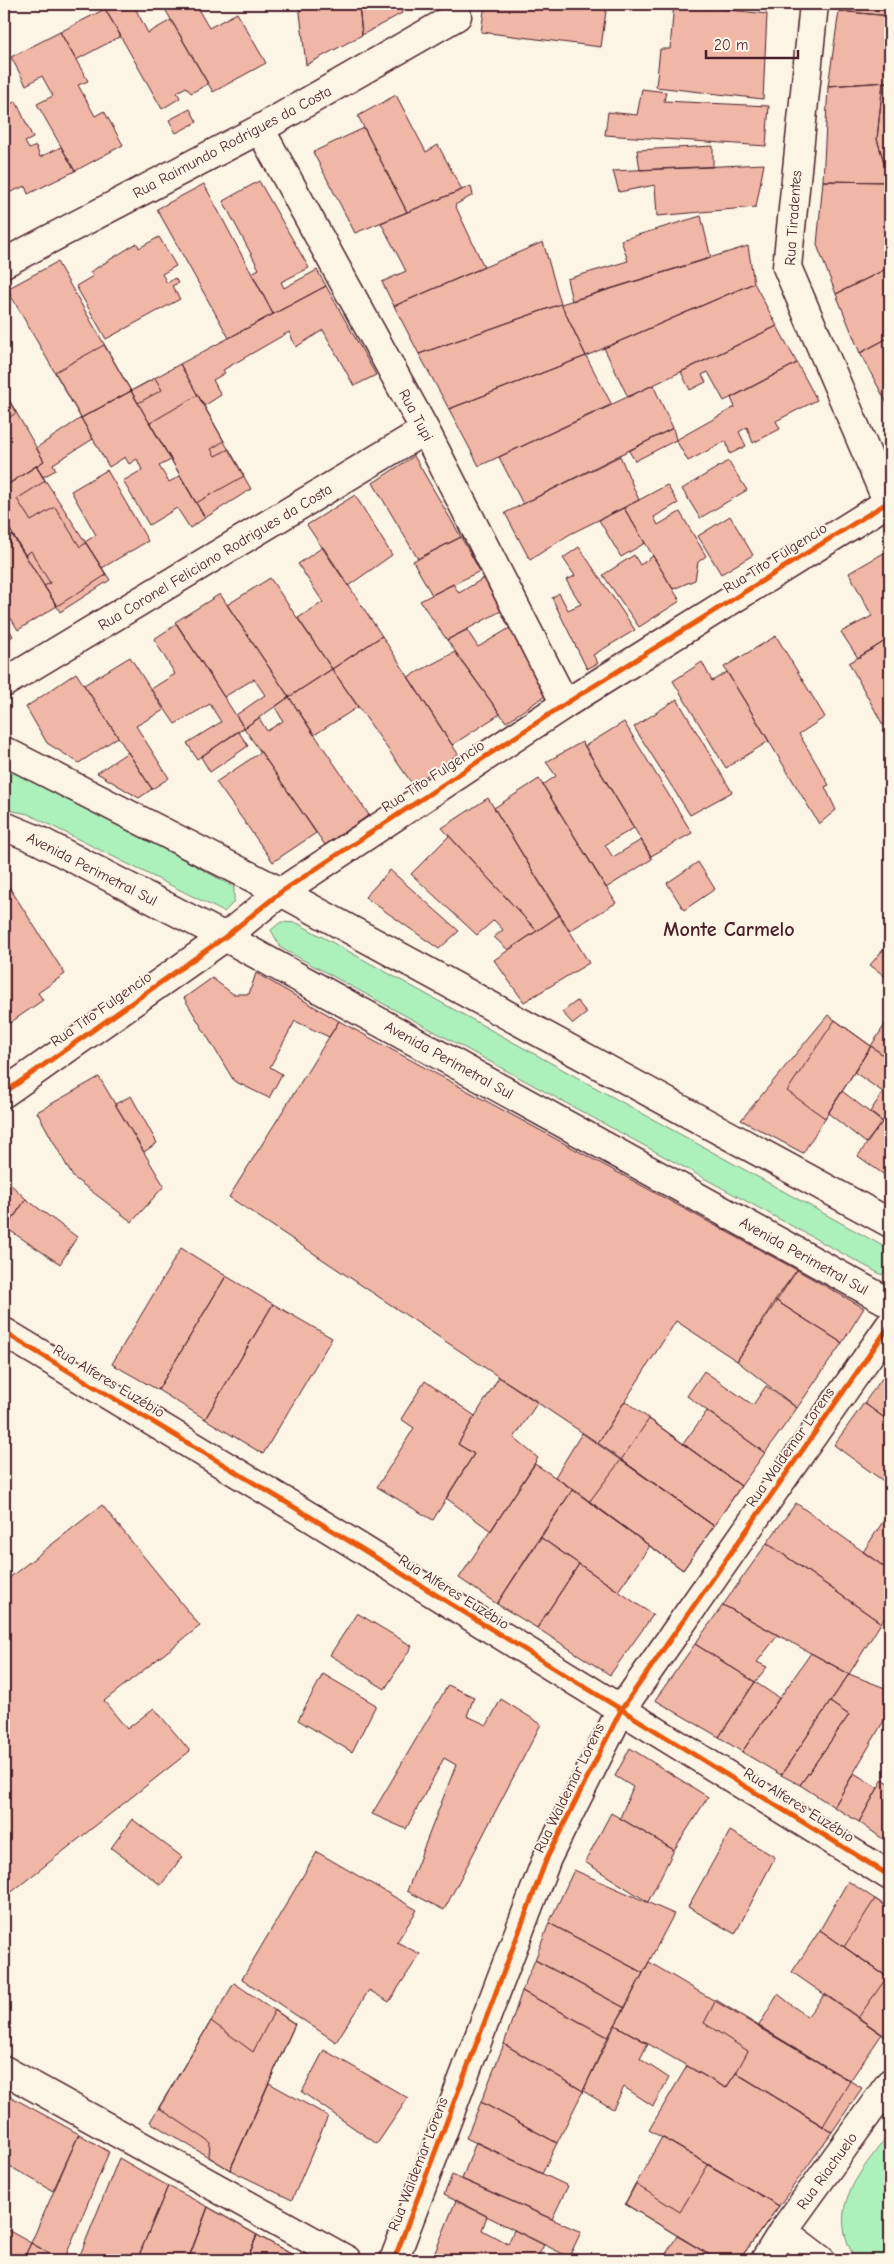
<svg xmlns="http://www.w3.org/2000/svg" width="894" height="2264" viewBox="0 0 894 2264" font-family="'Comic Neue',sans-serif">
	<style>
		.green { fill: #acf1bc; stroke: #7b8874 }
		.building { fill: #f0b7a7; stroke: #4a1f2b }
		.lines { fill: none; stroke-linecap: round; stroke-linejoin: round }
		.street-casing { stroke: #4a1f2b; stroke-width: 31 }
		.secondary-casing { stroke: #4a1f2b; stroke-width: 31 }
		.street { stroke: #fcf5e5; stroke-width: 28 }
		.secondary { stroke: #fcf5e5; stroke-width: 28 }
		.cycleway-casing { stroke: #fcf5e5; stroke-width: 8 }
		.cycleway { stroke: #e8590c; stroke-width: 5 }
		.labels { text-anchor: middle; dominant-baseline: central; stroke-width: 4; stroke-linejoin: round; paint-order: stroke }
		.street-label { font-size: 15px; fill: #4a1f2b; stroke: #fcf5e5 }
		.district-label { font-size: 20px; font-weight: bold; fill: #4a1f2b; stroke: #fcf5e5 }
	</style>
	<rect width="100%" height="100%" fill="#fcf5e5"/>
	<filter id="ink" filterUnits="userSpaceOnUse"><feTurbulence type="fractalNoise" baseFrequency=".02" numOctaves="2"/><feDisplacementMap in="SourceGraphic" scale="10" xChannelSelector="R" yChannelSelector="G"/><feConvolveMatrix kernelMatrix="1 2 1 2 8 2 1 2 1" color-interpolation-filters="sRGB"/></filter>
	<g filter="url(#ink)">
		<!-- green -->
		<path class="green" d="M4,766L67,795L234,887V902L224,912L28,814L4,809Z
			M281,922L297,923L890,1250V1265L882,1275L281,948L271,930Z
			M890,2132V2260H856C824,2207 860,2174 890,2132Z"/>
		<!-- building -->
		<path class="building" d="M114,4H133L148,33L171,20L208,84L191,93L186,87L177,92L180,98L162,109L105,9Z
			M162,4H195L209,28L237,13L266,63L213,92Z
			M299,4H359L362,35L306,65Z
			M359,4H401L402,13L362,35Z
			M485,4H607L601,47L481,32Z
			M674,4L767,14L763,99L656,87L660,49H670Z
			M840,4H890V16L839,11Z
			M105,9L121,36L76,60L60,32Z
			M839,11L890,16V82L828,86Z
			M60,32L88,81L78,85L95,116L104,111L123,145L75,171L37,104L53,96L42,76L26,85L11,57Z
			M883,82L877,139L890,182L823,181L828,86Z
			M883,82H890V182L877,139Z
			M642,89L666,92L664,101L769,106L766,146L605,135L608,112L637,115Z
			M396,95L426,152L438,145L462,190L407,212L358,116Z
			M16,101L33,138L25,142L29,149L36,146L40,157L61,147L75,171L28,194L25,186L4,195V108Z
			M190,109L197,122L176,133L169,120Z
			M364,128L407,212L355,233L313,152Z
			M713,146V167L640,170L637,150Z
			M764,164L756,207L657,216L655,185L619,192L613,171Z
			M259,181L309,268L281,282L284,288L317,270L326,286L273,314L252,273L259,269L223,201Z
			M823,181L890,182V267L836,294L817,245Z
			M204,184L273,314L229,338L157,209Z
			M471,186L473,195L455,205L484,267L394,306L382,282L406,271L381,223Z
			M701,216L711,258L572,301L567,279L628,261L621,240Z
			M159,237L176,266L162,274L167,283L175,278L178,283L172,286L180,299L106,339L76,286L93,276L90,272L137,243L139,248Z
			M543,242L561,304L419,354L394,306Z
			M748,246L754,283L586,356L561,304Z
			M57,262L131,391L81,418L7,289Z
			M890,267V337L860,353L836,294Z
			M754,283L777,326L628,397L604,348Z
			M326,286L376,375L354,386L323,330L296,347L289,332L223,370L225,373L213,380L221,395L204,406L180,364Z
			M561,304L586,356L449,409L419,354Z
			M777,326L797,363L724,401L708,372L702,375L706,382L690,390L681,372Z
			M890,337V409L860,353Z
			M104,345L131,391L81,418L55,372Z
			M586,356L612,405L479,466L449,409Z
			M797,363L817,400L776,421L780,429L753,443L747,427L739,432L746,446L730,454L726,441L688,461L676,440L735,407L731,398Z
			M180,364L251,489L205,518L131,391Z
			M155,378L162,390L138,403L131,391Z
			M653,385L673,428L523,504L499,457Z
			M4,391L44,461L4,487Z
			M4,391L16,413L4,421Z
			M131,391L171,460L159,466L169,482L180,476L205,518L190,528L177,508L149,525L123,481L142,470L137,459L129,464L125,457L109,467L81,418Z
			M198,395L224,441L211,449L215,456L229,449L244,476L196,503L150,423Z
			M81,418L93,439L53,464L56,470L43,477L36,466L44,461L36,448Z
			M673,428L676,440L635,461L629,451Z
			M414,456L461,537L418,559L373,483Z
			M620,456L639,500L570,534L530,560L505,513Z
			M728,461L747,490L700,518L682,489Z
			M36,466L110,580L60,612L4,520V487Z
			M36,466L45,481L17,499L31,521L55,507L80,547L86,543L106,575L57,606L44,586L50,583L31,551L25,555L4,520V487Z
			M107,470L148,541L102,568L85,542L96,535L71,491Z
			M667,485L678,503L654,517L658,525L680,512L706,556L698,562L695,580L673,589L624,508Z
			M355,495L392,555L348,586L307,525Z
			M624,508L645,543L621,557L599,520Z
			M730,516L753,555L721,574L698,536Z
			M12,535L57,606L18,630L4,607V540Z
			M461,537L480,571L432,595L413,561Z
			M323,547L382,636L332,669L298,618L323,602L298,564Z
			M579,547L635,630L593,655L598,663L587,669L552,598L559,593L568,610L581,604L566,580L575,576L563,558Z
			M889,550L890,638L858,658L841,632L872,616L849,573Z
			M634,555L640,565L653,556L680,601L639,627L603,575Z
			M270,578L332,669L289,697L227,605Z
			M484,578L503,610L447,640L420,601L453,584L459,593Z
			M220,594L289,697L244,728L236,715L265,695L254,679L224,697L175,622Z
			M4,621L13,636L4,642Z
			M177,624L244,728L197,759L187,743L221,722L210,704L175,724L151,689L175,674L154,639Z
			M513,626L551,692L506,722L447,640L467,630L478,647Z
			M382,636L458,754L413,785L332,669Z
			M776,636L825,717L799,734L829,785L825,787L836,810L819,824L724,667Z
			M890,638V721L883,725L849,663Z
			M455,652L500,714L452,745L408,677Z
			M130,657L164,710L136,726L169,778L152,789L84,685Z
			M702,662L712,681L727,672L769,741L726,768L673,681Z
			M332,669L358,707L314,735L289,697Z
			M76,673L118,737L79,763L47,743L26,707Z
			M289,697L369,815L325,845L244,728L259,718L267,731L283,721L275,707Z
			M677,699L732,792L690,815L634,727Z
			M624,722L692,833L651,856L585,746Z
			M238,731L248,746L210,772L201,757Z
			M582,742L634,828L605,845L613,857L641,840L652,859L606,888L543,785L556,776L546,762Z
			M128,752L152,789L139,798L97,773Z
			M261,752L316,833L273,862L216,782Z
			M539,779L616,903L569,931L494,808Z
			M488,798L560,915L537,931L442,828Z
			M449,836L537,931L508,950L494,937L503,930L494,920L477,935L411,874Z
			M698,862L715,889L684,910L667,883Z
			M390,870L459,931L439,949L365,897Z
			M4,879L65,974L38,993L43,1000L4,1027Z
			M560,915L589,963L524,1002L494,960Z
			M890,942V980L870,965Z
			M256,973L339,1021L329,1037L295,1021L270,1067L282,1074L269,1098L234,1081L184,998L212,978L233,994H249Z
			M577,1001L587,1013L573,1024L562,1012Z
			M828,1015L871,1046L803,1153L741,1120Z
			M890,1017V1060L871,1046Z
			M835,1020L871,1046L825,1118L787,1091Z
			M339,1021L797,1270L737,1361L676,1321L598,1443L229,1197Z
			M871,1046L890,1060V1127L870,1112L883,1092L854,1072Z
			M99,1077L164,1186L132,1222L73,1177L37,1112Z
			M842,1091L882,1122L866,1143L828,1113Z
			M131,1096L157,1143L144,1152L115,1104Z
			M882,1122L890,1128V1179L858,1156Z
			M4,1178L26,1199L4,1232Z
			M26,1199L77,1237L60,1264L6,1228Z
			M181,1248L226,1276L158,1390L112,1364Z
			M797,1270L864,1308L842,1343L775,1300Z
			M226,1276L273,1304L205,1419L158,1390Z
			M775,1300L842,1343L797,1408L737,1361Z
			M273,1304L332,1338L263,1454L205,1419Z
			M704,1371L753,1405L766,1386L797,1408L765,1453L687,1396Z
			M886,1373L890,1376V1422L864,1403Z
			M499,1377L538,1402L514,1438L538,1458L491,1531L446,1498L474,1454L458,1444Z
			M425,1381L475,1416L458,1444L474,1454L433,1520L377,1487L414,1428L401,1419Z
			M625,1401L741,1486L714,1526L598,1443Z
			M864,1403L890,1422V1486L834,1445Z
			M707,1411L765,1453L741,1486L683,1444Z
			M649,1419L741,1486L714,1526L621,1460Z
			M582,1433L714,1526L683,1570L555,1477Z
			M621,1460L714,1526L683,1570L589,1502Z
			M535,1464L573,1489L497,1604L459,1578Z
			M573,1489L650,1546L618,1591L540,1537Z
			M796,1503L890,1571V1610L881,1623L767,1543Z
			M102,1505L200,1626L104,1701L127,1729L154,1708L190,1751L4,1898V1582Z
			M890,1511V1571L863,1552Z
			M540,1537L579,1564L537,1628L497,1604Z
			M767,1543L881,1623L849,1674L723,1605Z
			M579,1564L653,1615L610,1675L537,1628Z
			M723,1605L778,1635L757,1662L767,1667L755,1682L695,1644Z
			M357,1613L412,1646L385,1689L330,1655Z
			M695,1644L755,1682L719,1737L655,1700Z
			M811,1653L849,1674L781,1775L742,1752Z
			M323,1674L376,1705L352,1752L298,1720Z
			M849,1674L890,1690V1710L834,1807L800,1785L849,1715L830,1702Z
			M755,1682L779,1698L742,1752L719,1737Z
			M448,1685L474,1697L467,1716L487,1725L501,1699L541,1724L444,1910L407,1891L456,1765L444,1758L406,1829L372,1814Z
			M830,1702L849,1715L800,1785L781,1775Z
			M630,1748L708,1797L674,1850L620,1818L633,1787L615,1776Z
			M854,1773L878,1788L859,1822L834,1807Z
			M883,1779L890,1784V1844L859,1822Z
			M611,1813L674,1850L648,1902L585,1862Z
			M132,1819L182,1857L161,1885L111,1848Z
			M730,1831L775,1857L735,1934L688,1907Z
			M317,1852L417,1910L397,1942L420,1954L389,2002L369,1990L336,2042L242,1979Z
			M574,1870L674,1914L643,1973L549,1923Z
			M848,1881L890,1909V1979L820,1930Z
			M875,1899L890,1909V1979L844,1947Z
			M549,1923L643,1973L625,2008L535,1960Z
			M820,1930L890,1979V2040L792,1972Z
			M535,1960L625,2008L608,2037L522,1991Z
			M649,1962L862,2088L832,2132L736,2073L726,2088L615,2025Z
			M887,1977L890,1979V2040L858,2018Z
			M234,1983L295,2024L230,2170L150,2122Z
			M522,1991L608,2037L583,2091L504,2044Z
			M778,1994L807,2017L825,1994L882,2034L850,2081L758,2027Z
			M716,2000L850,2081L823,2126L736,2073L748,2051L704,2023Z
			M275,2010L295,2024L230,2170L209,2157L210,2142L159,2108L211,2021L253,2052Z
			M615,2025L648,2043L640,2059L669,2078L653,2106L624,2087L613,2109L583,2091Z
			M504,2044L583,2091L557,2143L481,2102Z
			M324,2050L408,2098L377,2144L302,2092Z
			M687,2066L726,2088L736,2073L832,2132L779,2206L649,2130Z
			M269,2083L328,2116L292,2200L230,2170Z
			M4,2093L79,2134L53,2191L4,2163Z
			M481,2102L557,2143L542,2174L466,2138Z
			M79,2134L109,2152L64,2260H61L31,2243Z
			M662,2137L779,2206L739,2260H718L625,2204Z
			M476,2142L568,2186L552,2219L462,2179Z
			M119,2158L168,2186L137,2260H78Z
			M708,2165L779,2206L739,2260H718L625,2204L635,2184L680,2212Z
			M452,2175L581,2232L569,2257L444,2195Z
			M168,2186L208,2207L188,2260H137Z
			M456,2200L487,2216L482,2230L508,2244L514,2230L544,2245L536,2260H444L434,2255Z
			M208,2207L257,2235L247,2260H188Z
			M208,2207L257,2235L247,2260H188Z
			M4,2228L31,2243L23,2260H4Z
			M257,2235L293,2255L303,2260H247Z
			M257,2235L293,2255L291,2260H247Z
			M677,2236L718,2260H669L664,2257Z
			M31,2243L61,2260H23Z"/>
		<g class="lines">
			<defs>
				<path id="street" d="M814,4L787,267L890,508
					M260,129L425,430L565,704
					M4,263L260,129L457,16
					M4,683L425,430
					M4,751L281,892L890,1223
					M4,826L38,840L225,937L890,1303
					M4,1093L225,937L281,892L565,704L890,501
					M4,1332L312,1518L890,1876
					M4,2070L347,2260
					M394,2260L547,1858L621,1710L890,1325"/>
				<path id="secondary" d="M783,2231L821,2260
					M765,2260L783,2231L890,2083"/>
			</defs>
			<!-- street casing -->
			<use href="#street" class="street-casing"/>
			<!-- secondary casing -->
			<use href="#secondary" class="secondary-casing"/>
			<!-- street -->
			<use href="#street" class="street"/>
			<!-- secondary -->
			<use href="#secondary" class="secondary"/>
			<defs>
				<path id="cycleway" d="M4,1093L225,937L281,892L565,704L890,501
					M4,1332L312,1518L890,1876
					M394,2260L547,1858L621,1710L890,1325"/>
			</defs>
			<!-- cycleway casing -->
			<use href="#cycleway" class="cycleway-casing"/>
			<!-- cycleway -->
			<use href="#cycleway" class="cycleway"/>
		</g>
	</g>
	<g class="labels">
		<!-- street labels -->
		<g class="street-label">
			<text transform="translate(232 142) rotate(-28)">Rua Raimundo Rodrigues da Costa</text>
			<text transform="translate(793 218) rotate(-86)">Rua Tiradentes</text>
			<text transform="translate(416 415) rotate(62)">Rua Tupi</text>
			<text transform="translate(215 557) rotate(-31)">Rua Coronel Feliciano Rodrigues da Costa</text>
			<text transform="translate(775 558) rotate(-32)">Rua Tito Fulgencio</text>
			<text transform="translate(433 776) rotate(-33)">Rua Tito Fulgencio</text>
			<text transform="translate(92 869) rotate(27)">Avenida Perimetral Sul</text>
			<text transform="translate(101 1009) rotate(-35)">Rua Tito Fulgencio</text>
			<text transform="translate(449 1060) rotate(29)">Avenida Perimetral Sul</text>
			<text transform="translate(804 1256) rotate(29)">Avenida Perimetral Sul</text>
			<text transform="translate(109 1381) rotate(31)">Rua Alferes Euzébio</text>
			<text transform="translate(790 1447) rotate(-55)">Rua Waldemar Lorens</text>
			<text transform="translate(454 1592) rotate(32)">Rua Alferes Euzébio</text>
			<text transform="translate(569 1788) rotate(-64)">Rua Waldemar Lorens</text>
			<text transform="translate(799 1805) rotate(32)">Rua Alferes Euzébio</text>
			<text transform="translate(418 2164) rotate(-69)">Rua Waldemar Lorens</text>
			<text transform="translate(827 2171) rotate(-54)">Rua Riachuelo</text>
		</g>
		<!-- district labels -->
		<g class="district-label">
			<text x="729" y="929">Monte Carmelo</text>
		</g>
	</g>
	<!-- margin -->
	<rect width="894" height="2264" fill="none" stroke="#fcf5e5" stroke-width="20"/>
	<rect x="10" y="10" width="874" height="2244" fill="none" stroke="#4a1f2b" stroke-width="2" filter="url(#ink)"/>
	<!-- scale -->
	<path d="M706 50v8h92v-8" fill="none" stroke="#4a1f2b" stroke-width="2.5"/>
	<text x="714" y="50" font-size="15" fill="#4a1f2b" stroke="#fcf5e5" stroke-width="4" paint-order="stroke">20 m</text>
</svg>
